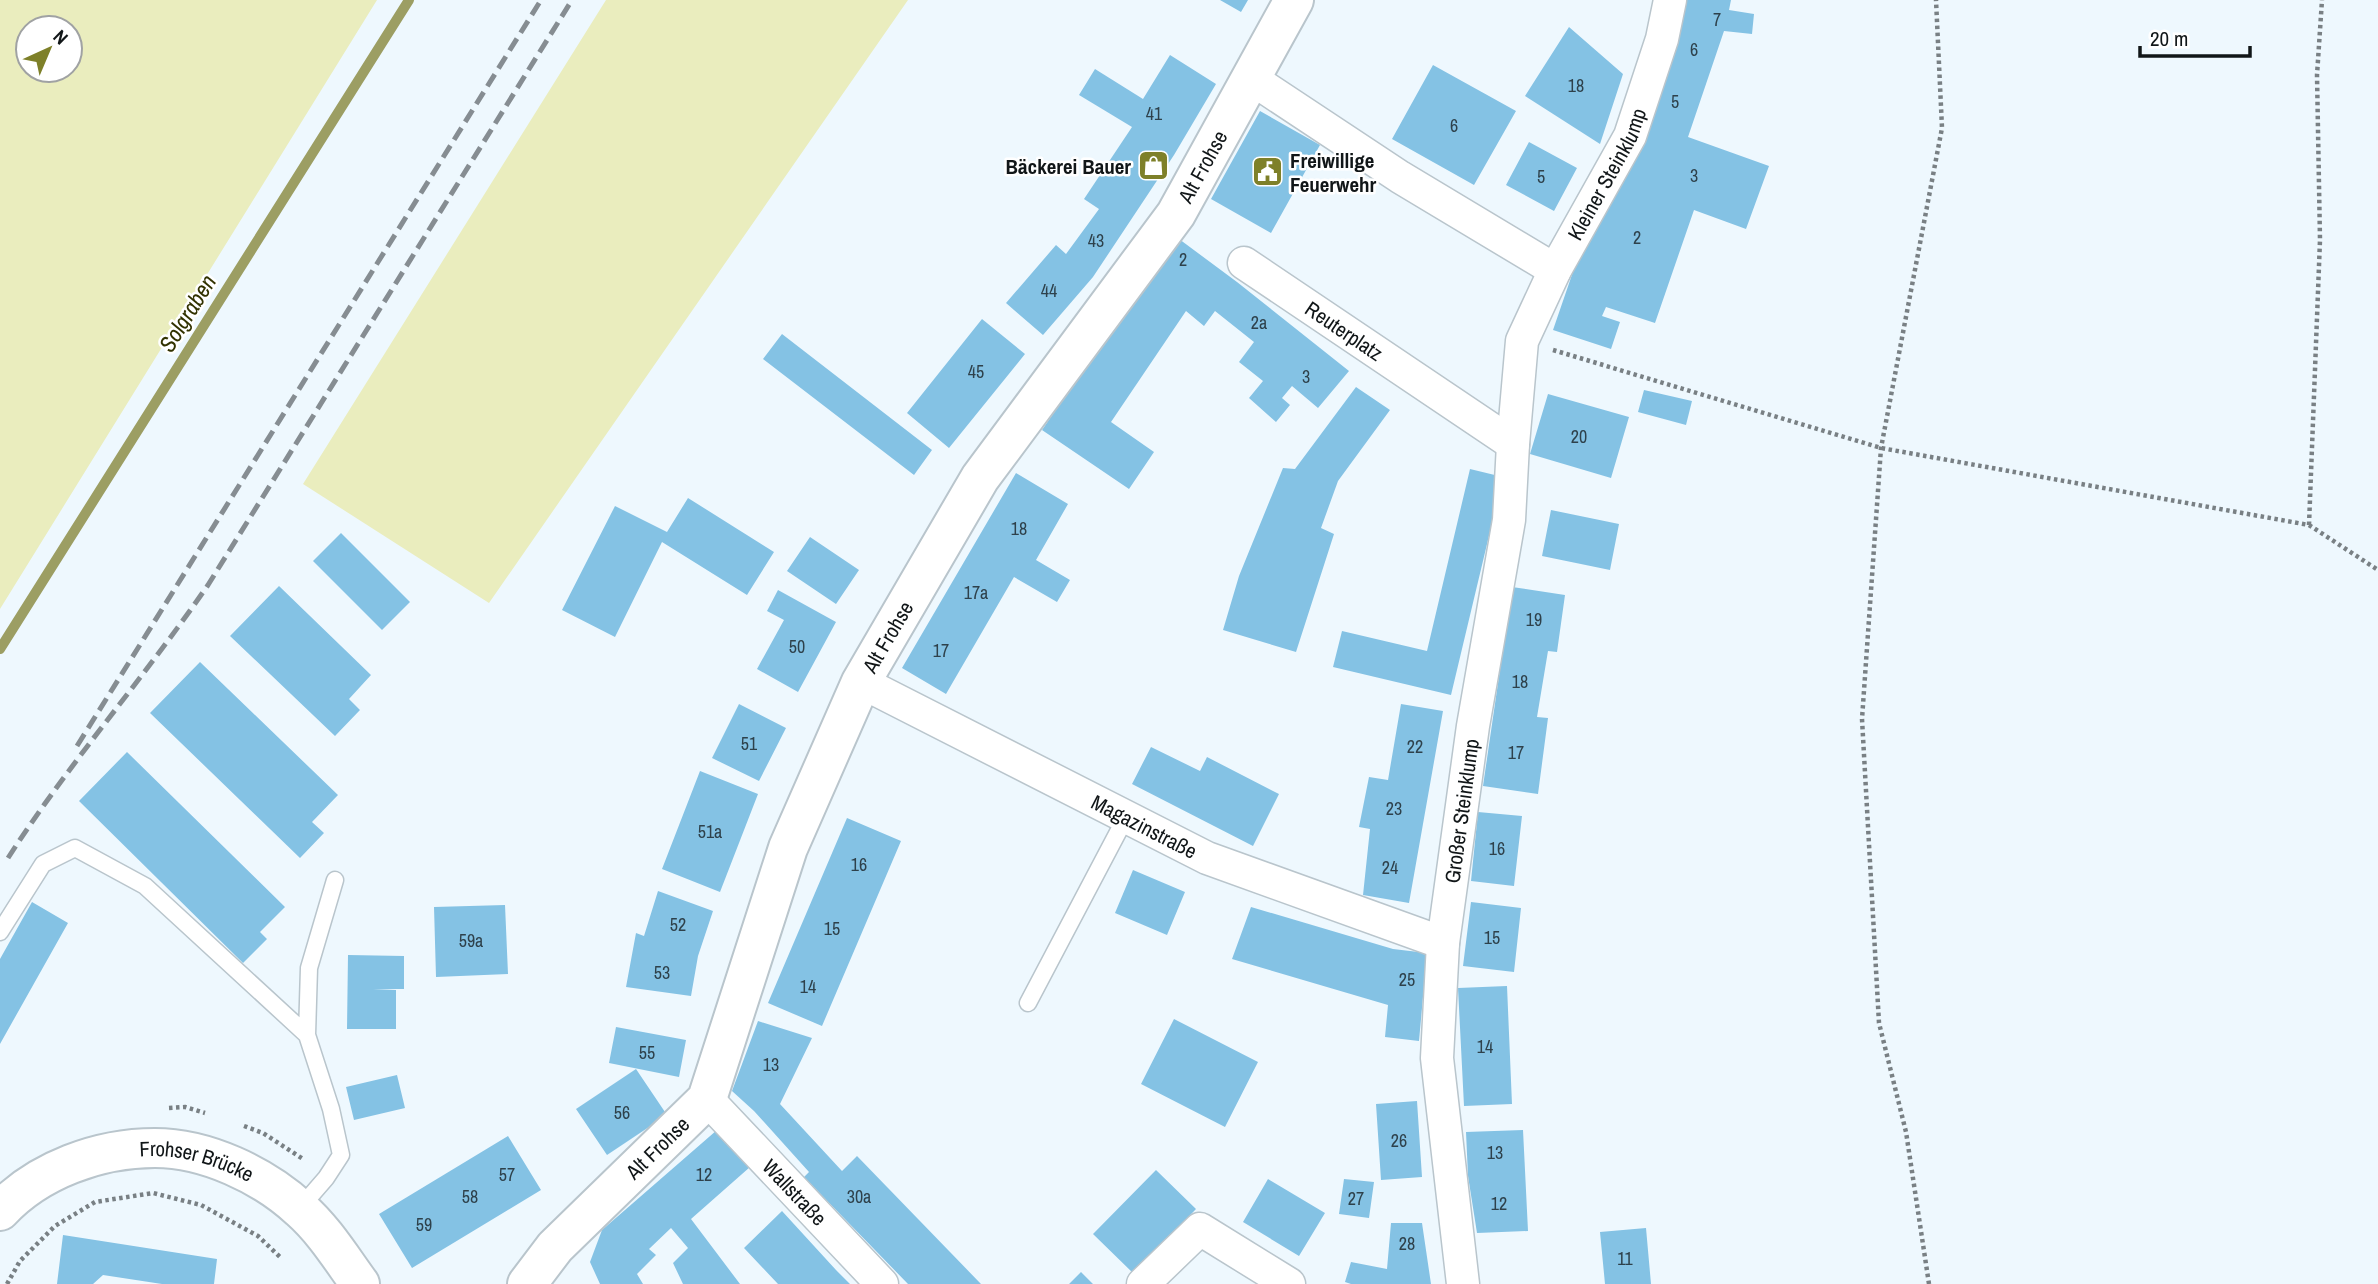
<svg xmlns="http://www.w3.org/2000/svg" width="2378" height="1284" viewBox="0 0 2378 1284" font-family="'Archivo Narrow',sans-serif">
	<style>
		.green { fill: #eaedbe; fill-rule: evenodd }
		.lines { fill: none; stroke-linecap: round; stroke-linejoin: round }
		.stream { stroke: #9c9e63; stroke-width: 10 }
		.building { fill: #84c2e4 }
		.service-casing { stroke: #b9c5cc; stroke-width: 19 }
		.minor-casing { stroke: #b9c5cc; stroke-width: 35 }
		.tertiary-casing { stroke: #b9c5cc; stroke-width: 42 }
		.path { stroke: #798084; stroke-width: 4.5; stroke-dasharray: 3.5 3.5; stroke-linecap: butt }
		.service { stroke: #fff; stroke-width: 16 }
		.minor { stroke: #fff; stroke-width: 32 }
		.tertiary { stroke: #fff; stroke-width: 38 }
		.rail { stroke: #868d92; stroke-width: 5; stroke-dasharray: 14 7; stroke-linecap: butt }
		.labels { text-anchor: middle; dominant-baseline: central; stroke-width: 5; stroke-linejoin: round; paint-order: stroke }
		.number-label { font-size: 18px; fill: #2e414b }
		.poi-label { font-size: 21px; font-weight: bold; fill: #111618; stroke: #fff; text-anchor: start }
		.street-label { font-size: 21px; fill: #111618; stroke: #fff }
		.water-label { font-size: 23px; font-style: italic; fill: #313201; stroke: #fff }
	</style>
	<rect width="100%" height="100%" fill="#eef8fe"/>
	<!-- green -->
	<path class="green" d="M0,0H377L0,609ZM70,28V70H28V28Z
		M606,0H908L489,603L303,484Z"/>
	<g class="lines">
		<!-- stream -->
		<path class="stream" d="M0,649L409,0"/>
	</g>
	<!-- building -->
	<path class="building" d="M1220,0H1248L1241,12Z
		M1684,0H1731L1729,10L1754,14L1752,34L1724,31L1688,137L1769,166L1746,229L1694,210L1655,323L1606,307L1602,316L1620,322L1611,349L1553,330L1576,263Z
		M1569,27L1623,74L1600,144L1525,96Z
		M1170,55L1216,84L1174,155L1093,277L1043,335L1006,303L1056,245L1066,254L1099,209L1084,199L1132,127L1079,95L1095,69L1143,99Z
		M1433,65L1516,111L1474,185L1392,139Z
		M1260,111L1320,145L1271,233L1211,199Z
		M1529,142L1577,168L1554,211L1506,185Z
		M1175,236L1237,282L1349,371L1318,408L1292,386L1282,398L1290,405L1276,422L1249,398L1263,381L1239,362L1254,342L1215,311L1204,326L1186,311L1111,422L1154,452L1129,489L1042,430Z
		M982,319L1025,354L949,448L907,413Z
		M782,334L932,450L914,475L763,359Z
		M1356,387L1390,410L1338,481L1321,528L1334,534L1296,652L1223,630L1239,576L1283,468L1295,469Z
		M1644,390L1692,401L1686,425L1638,412Z
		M1548,394L1629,417L1611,478L1530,454Z
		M1470,469L1503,477L1451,695L1333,667L1342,631L1427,651Z
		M1016,473L1068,504L1036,560L1070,580L1057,602L1014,577L946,694L902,668Z
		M688,498L774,552L747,595L662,542L615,637L562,610L615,506L667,532Z
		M1551,510L1619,524L1610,570L1542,556Z
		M341,533L410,602L382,630L313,561Z
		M810,537L859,570L836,604L787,571Z
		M279,586L371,675L349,699L360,710L335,736L230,636Z
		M1512,587L1565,595L1557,652L1548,651L1537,717L1548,718L1538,794L1483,786Z
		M778,590L836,622L798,692L757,669L784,620L767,611Z
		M200,662L338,795L312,822L324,833L300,858L150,713Z
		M739,704L786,728L759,781L712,758Z
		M1401,704L1443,711L1409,903L1363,895L1370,829L1359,827L1369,777L1388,780Z
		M1151,747L1200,771L1207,757L1279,794L1253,846L1132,784Z
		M127,752L285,907L260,932L267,939L243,963L79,801Z
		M700,771L758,794L720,892L662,869Z
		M1478,812L1522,816L1514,886L1471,881Z
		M847,818L901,841L822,1026L768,1003Z
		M1133,870L1185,892L1167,935L1115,913Z
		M658,891L713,911L698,956L691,996L626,987L636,933L644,936Z
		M32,902L68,923L0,1044V959Z
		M1471,902L1521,908L1514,972L1463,966Z
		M505,905L508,974L436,977L434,907Z
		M1251,907L1393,949L1427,953L1419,1041L1385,1037L1388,1005L1232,959Z
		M348,955L404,956V989H373L396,990V1029H347Z
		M1507,986L1512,1104L1464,1106L1458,988Z
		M1174,1019L1258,1062L1225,1127L1141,1084Z
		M758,1021L812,1038L780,1104L842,1171L857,1156L981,1284H908L804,1177L809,1172L754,1111L732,1091Z
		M616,1027L686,1040L679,1077L609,1063Z
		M636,1069L667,1115L607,1155L576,1109Z
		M397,1075L405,1108L354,1120L346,1087Z
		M1417,1101L1422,1177L1381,1180L1376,1104Z
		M717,1130L750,1167L691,1219L740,1284H683L673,1263L688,1248L671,1228L649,1249L656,1255L637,1274L643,1284H600L590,1262L602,1230Z
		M1523,1130L1528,1231L1477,1233L1468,1176L1466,1132Z
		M508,1136L541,1190L412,1268L379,1214Z
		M1156,1170L1196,1209L1134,1274L1093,1234Z
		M1268,1179L1325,1213L1299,1256L1243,1222Z
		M1344,1179L1374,1182L1369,1218L1339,1214Z
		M782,1211L836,1270L850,1284H778L744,1248Z
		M1391,1223H1422L1431,1284H1351L1345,1282L1351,1262L1387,1269Z
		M1646,1228L1651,1284H1605L1600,1232Z
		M63,1235L217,1259L214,1284H162L103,1275L93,1284H57Z
		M1081,1272L1093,1284H1069Z"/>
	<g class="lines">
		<defs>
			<path id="service" d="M0,932L43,864L75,848L145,886L307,1035
				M1028,1003L1126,817
				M300,1208L326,1178L341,1155L331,1109L307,1035L309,968L335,880"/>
			<g id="minor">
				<path d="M1252,79L1400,177L1555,270"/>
				<path id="s1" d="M1244,263L1513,444"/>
				<path id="s2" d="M861,682L1207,858L1443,943"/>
				<path id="s3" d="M707,1099L882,1284"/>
				<path d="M1143,1284L1200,1229L1289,1284"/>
				<path id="s4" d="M1463,1284L1437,1058L1443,943L1473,726L1509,520L1513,444L1522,341L1555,270L1630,136L1662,39L1670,0"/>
			</g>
			<g id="tertiary">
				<path id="s5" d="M0,1211C38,1170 99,1148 155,1148C206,1148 263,1175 300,1209C324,1230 341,1258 360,1284"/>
				<path id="s6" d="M527,1284L555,1247L707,1099L788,848L861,682L980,478L1176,214L1294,0"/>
			</g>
		</defs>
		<!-- service casing -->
		<use href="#service" class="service-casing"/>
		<!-- minor casing -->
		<use href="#minor" class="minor-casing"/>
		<!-- tertiary casing -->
		<use href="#tertiary" class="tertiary-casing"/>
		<!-- path -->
		<path class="path" d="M1553,350L1881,448L2309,525L2378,570
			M2309,525L2320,240L2317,75L2322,0
			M169,1108L185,1107L205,1113
			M244,1126L263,1133L303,1159
			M7,1284L20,1261L55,1226L95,1202L153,1193L201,1205L258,1236L280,1257
			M1929,1284L1906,1132L1879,1023L1862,719L1881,448L1942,128L1936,0"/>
		<!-- service -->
		<use href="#service" class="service"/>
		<!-- minor -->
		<use href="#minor" class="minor"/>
		<!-- tertiary -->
		<use href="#tertiary" class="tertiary"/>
		<!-- rail -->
		<path class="rail" d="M77,746L541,0
			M8,858C69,763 144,678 208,585L572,0"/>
	</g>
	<!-- icons -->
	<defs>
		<symbol id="shop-square" viewBox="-11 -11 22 22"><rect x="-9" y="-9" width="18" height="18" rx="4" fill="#7e8029" stroke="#fff"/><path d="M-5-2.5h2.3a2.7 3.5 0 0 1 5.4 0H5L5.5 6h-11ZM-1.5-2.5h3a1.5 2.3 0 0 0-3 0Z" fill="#fff"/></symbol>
		<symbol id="civic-square" viewBox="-11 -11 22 22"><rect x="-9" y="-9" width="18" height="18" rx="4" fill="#7e8029" stroke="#fff"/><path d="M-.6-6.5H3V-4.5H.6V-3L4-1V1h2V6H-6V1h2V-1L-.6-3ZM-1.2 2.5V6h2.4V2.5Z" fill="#fff"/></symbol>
	</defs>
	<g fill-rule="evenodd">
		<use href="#shop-square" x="1136" y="148" width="35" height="35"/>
		<use href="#civic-square" x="1250" y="154" width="35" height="35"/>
	</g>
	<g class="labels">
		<!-- number labels -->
		<g class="number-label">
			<text x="1717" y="19">7</text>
			<text x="1694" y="49">6</text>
			<text x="1576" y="85">18</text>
			<text x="1675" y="101">5</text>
			<text x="1154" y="113">41</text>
			<text x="1454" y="125">6</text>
			<text x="1694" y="175">3</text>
			<text x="1541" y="176">5</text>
			<text x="1637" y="237">2</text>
			<text x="1096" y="240">43</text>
			<text x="1183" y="259">2</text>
			<text x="1049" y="290">44</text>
			<text x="1259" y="322">2a</text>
			<text x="976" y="371">45</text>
			<text x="1306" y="376">3</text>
			<text x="1579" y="436">20</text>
			<text x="1019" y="528">18</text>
			<text x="976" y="592">17a</text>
			<text x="1534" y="619">19</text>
			<text x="797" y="646">50</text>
			<text x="941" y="650">17</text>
			<text x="1520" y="681">18</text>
			<text x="749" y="743">51</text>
			<text x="1415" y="746">22</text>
			<text x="1516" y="752">17</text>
			<text x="1394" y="808">23</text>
			<text x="710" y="831">51a</text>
			<text x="1497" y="848">16</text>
			<text x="859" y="864">16</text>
			<text x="1390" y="867">24</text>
			<text x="678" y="924">52</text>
			<text x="832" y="928">15</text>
			<text x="1492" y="937">15</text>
			<text x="471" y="940">59a</text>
			<text x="662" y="972">53</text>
			<text x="1407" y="979">25</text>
			<text x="808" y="986">14</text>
			<text x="1485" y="1046">14</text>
			<text x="647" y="1052">55</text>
			<text x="771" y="1064">13</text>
			<text x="622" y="1112">56</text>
			<text x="1399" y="1140">26</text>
			<text x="1495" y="1152">13</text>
			<text x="507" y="1174">57</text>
			<text x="704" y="1174">12</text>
			<text x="470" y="1196">58</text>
			<text x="859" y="1196">30a</text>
			<text x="1356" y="1198">27</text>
			<text x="1499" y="1203">12</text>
			<text x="424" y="1224">59</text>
			<text x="1407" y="1243">28</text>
			<text x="1625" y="1258">11</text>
		</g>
		<!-- poi labels -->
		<g class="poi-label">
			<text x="1290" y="160">Freiwillige<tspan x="1290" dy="24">Feuerwehr</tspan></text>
			<text x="1131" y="166" text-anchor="end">Bäckerei Bauer</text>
		</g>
		<!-- street labels -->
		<g class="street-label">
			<text stroke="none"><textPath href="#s6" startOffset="1323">Alt Frohse</textPath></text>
			<text stroke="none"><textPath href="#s4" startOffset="1138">Kleiner Steinklump</textPath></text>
			<text stroke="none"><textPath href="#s1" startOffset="121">Reuterplatz</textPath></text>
			<text stroke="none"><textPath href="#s6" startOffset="756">Alt Frohse</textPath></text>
			<text stroke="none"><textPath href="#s4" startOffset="476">Großer Steinklump</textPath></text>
			<text stroke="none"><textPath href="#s2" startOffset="318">Magazinstraße</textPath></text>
			<text stroke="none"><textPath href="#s6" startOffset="189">Alt Frohse</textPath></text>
			<text stroke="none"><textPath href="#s5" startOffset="215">Frohser Brücke</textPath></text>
			<text stroke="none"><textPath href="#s3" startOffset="128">Wallstraße</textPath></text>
		</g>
		<!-- water labels -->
		<g class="water-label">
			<text transform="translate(187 313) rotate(-58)">Solgraben</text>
		</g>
	</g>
	<!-- north arrow -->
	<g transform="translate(49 49) rotate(44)"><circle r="33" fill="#ffffff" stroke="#a0a2a3" stroke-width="2"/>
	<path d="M0-5L12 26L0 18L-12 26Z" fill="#7e8029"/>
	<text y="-10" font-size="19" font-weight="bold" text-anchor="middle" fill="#111618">N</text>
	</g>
	<!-- scale -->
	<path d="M2140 46v10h110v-10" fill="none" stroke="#111618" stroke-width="3.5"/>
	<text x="2150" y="46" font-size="21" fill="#111618" stroke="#ffffff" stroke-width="5" paint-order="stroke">20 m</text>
</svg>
